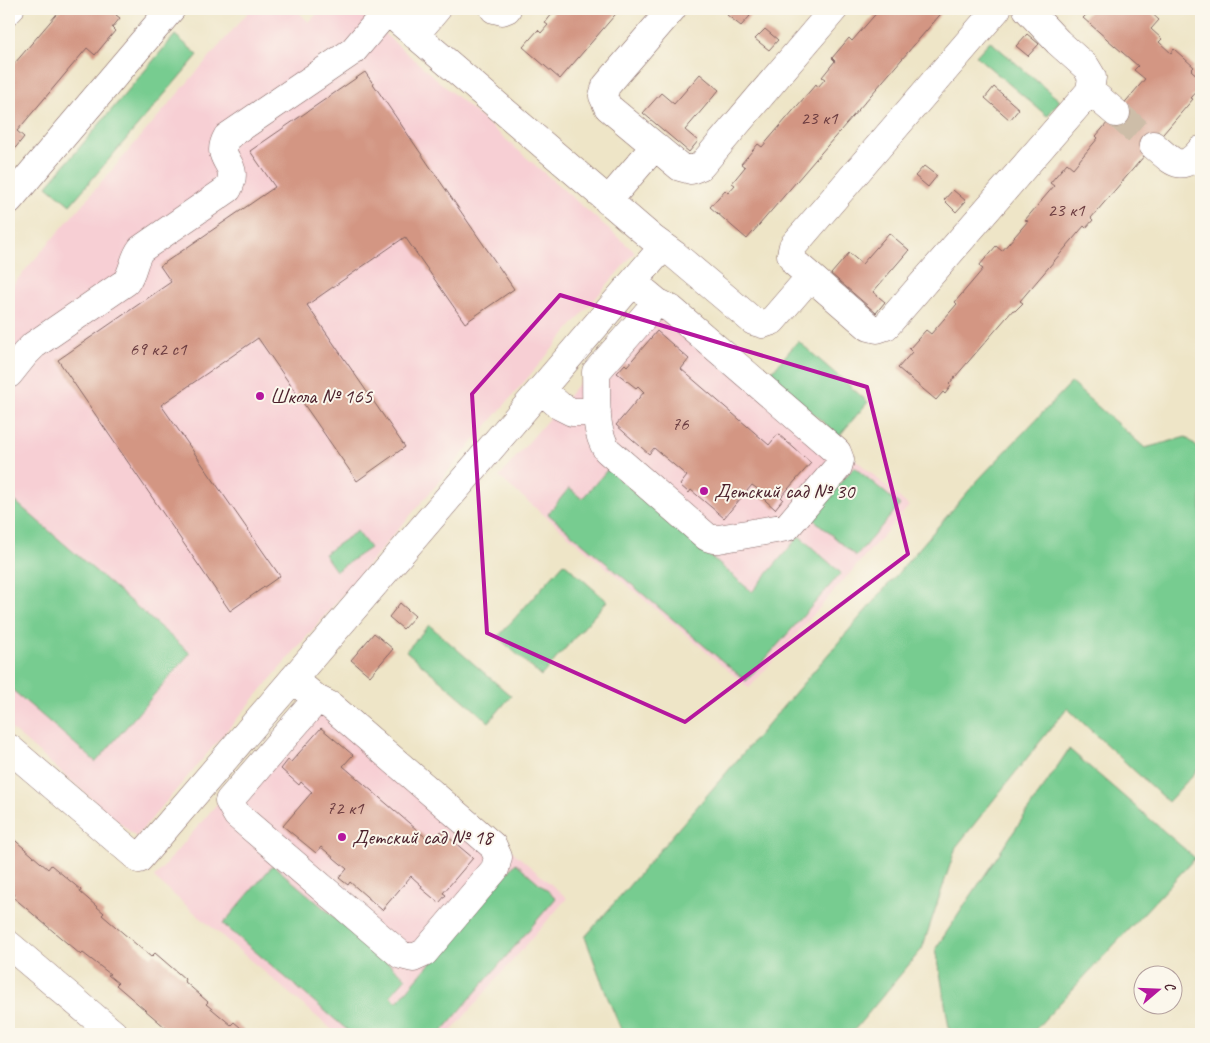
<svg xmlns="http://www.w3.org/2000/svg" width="1210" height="1043" viewBox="0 0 1210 1043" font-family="Caveat,sans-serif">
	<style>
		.built { fill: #f7cfd4 }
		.green { fill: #77cc90; stroke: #60765e }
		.building { fill: #d39683 }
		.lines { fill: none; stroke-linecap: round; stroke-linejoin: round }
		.minor-tunnel { stroke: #cdbda8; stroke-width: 28; stroke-dasharray: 28 14; stroke-linecap: butt }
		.minor-casing { stroke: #836462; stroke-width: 29 }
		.minor { stroke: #fff; stroke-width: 28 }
		.marked { fill: none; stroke: #b5179e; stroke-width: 4; stroke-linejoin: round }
		.poi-dot { fill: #b5179e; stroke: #fbf7ec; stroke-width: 2 }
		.labels { text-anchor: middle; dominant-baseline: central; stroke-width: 4; stroke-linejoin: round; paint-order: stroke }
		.number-label { font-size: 19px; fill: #6c3d41 }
		.poi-label { font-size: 21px; fill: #4a1f2b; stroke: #fbf7ec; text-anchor: start }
	</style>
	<rect width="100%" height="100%" fill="#fbf7ec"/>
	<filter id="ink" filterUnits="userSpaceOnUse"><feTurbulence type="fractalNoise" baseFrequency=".02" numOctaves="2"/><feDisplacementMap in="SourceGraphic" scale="10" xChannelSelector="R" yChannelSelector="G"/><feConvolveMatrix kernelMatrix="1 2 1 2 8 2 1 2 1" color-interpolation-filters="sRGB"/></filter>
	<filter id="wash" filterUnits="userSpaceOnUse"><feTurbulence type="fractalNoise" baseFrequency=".0096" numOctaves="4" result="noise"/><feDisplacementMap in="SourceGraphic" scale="20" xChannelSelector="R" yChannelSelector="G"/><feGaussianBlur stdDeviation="1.12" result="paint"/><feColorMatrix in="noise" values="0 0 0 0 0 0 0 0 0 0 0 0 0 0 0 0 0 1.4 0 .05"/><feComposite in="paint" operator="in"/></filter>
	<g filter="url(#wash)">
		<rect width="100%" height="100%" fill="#eee5c7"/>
		<!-- built -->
		<path class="built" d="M251,9H295L309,22L321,9H356L635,252L136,837L9,727V289Z
			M659,289L909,506L749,688L499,477Z
			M318,685L567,898L449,1034H337L154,878Z"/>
		<!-- green -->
		<path class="green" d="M175,35L198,55L70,205L47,186Z
			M990,41L1060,101L1047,116L976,56Z
			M798,341L868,402L839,436L769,375Z
			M1071,383L1145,448L1186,437L1201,451V766L1168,802L1067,708L956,847L922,949L851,1034H623L607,996L585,937L978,480Z
			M854,467L900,505L856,556L811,517Z
			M608,469L752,592L799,536L841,573L746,681L548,514L569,488L582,499Z
			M9,496L190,653L96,762L9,687Z
			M357,531L370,548L336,571L324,554Z
			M564,563L607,601L541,676L498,637Z
			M429,625L511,696L489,722L406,651Z
			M1069,749L1195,858L1031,1034H950L936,948Z
			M516,863L556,898L440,1034H352L223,924L273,865L406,978L390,996L397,1002Z"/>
		<g id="blocks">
			<!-- building -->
			<path class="building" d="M61,9H121L116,15L120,18L112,28L115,31L95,55L87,48L17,131L24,137L9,156V70Z
				M556,9H620L560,79L523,47L538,30L541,33L548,25L545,23Z
				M733,9H742L750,16L741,26L727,15Z
				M880,9H945L747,239L710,207L725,190L728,193L735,185L732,183L745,167L741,164L758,144L762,147L816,84L818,87L825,79L822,77L835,61L832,58L849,38L852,41Z
				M1086,9H1149L1148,10L1159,20L1151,29L1162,39L1159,42L1171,53L1174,49L1194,67L1191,70L1201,79V87L1191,98L1193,99L1091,218L1093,220L1086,228L1084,226L1020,301L1023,303L1015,311L1013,310L949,384L951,386L945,394L943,392L936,400L898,368L912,352L909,349L926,330L931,334L957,304L955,302L983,269L979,266L996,246L1002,251L1028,221L1025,220L1054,186L1050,183L1067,163L1073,168L1098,138L1096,136L1145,79L1134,70L1138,66L1083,18L1089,12Z
				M765,29L778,40L769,50L755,39Z
				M1027,34L1039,44L1028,56L1016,46Z
				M365,72L514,289L465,323L405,237L307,305L405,447L357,481L258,338L161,405L280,576L230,611L58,360L171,282L160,266L275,187L250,151Z
				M700,74L719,90L685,130L698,141L689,152L643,113L661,93L674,104Z
				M994,87L1019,109L1010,120L985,98Z
				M924,166L937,176L928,187L915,176Z
				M953,190L966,201L956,212L944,200Z
				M889,233L909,250L873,292L885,302L876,313L831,274L849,253L862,264Z
				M657,331L689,359L681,369L769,445L778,434L811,463L781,497L783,499L775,509L757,493L759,490L752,485L724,518L691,490L689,493L680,485L687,476L654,448L649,454L616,425L644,392L638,386L636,388L617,373L625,364L627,366Z
				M400,603L415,616L403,629L389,617Z
				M374,633L393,649L370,676L351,660Z
				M321,728L353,755L343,766L431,842L441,831L473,858L443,893L446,895L439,903L421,888L422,886L411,876L382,910L350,882L348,885L339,878L347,869L321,847L316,853L283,826L312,792L301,782L299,785L281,769L288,760L291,762Z
				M9,835L48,869L51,865L81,890L80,892L104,913L102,915L151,957L155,953L185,979L184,981L208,1002L206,1004L231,1025L234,1022L248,1034H173L116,985L118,983L108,975L110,974L83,953L81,955L13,897L15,895L9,889Z"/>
		</g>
	</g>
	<g filter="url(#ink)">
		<use href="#blocks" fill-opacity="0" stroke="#836462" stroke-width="1"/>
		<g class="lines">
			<!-- minor-tunnel -->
			<path class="minor-tunnel" d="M1116,113L1153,145"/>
			<defs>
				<path id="minor" d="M385,9L653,239L675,255L753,321L763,324L772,321L810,277
					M494,9L502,11L507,9
					M672,9L606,86L603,96L608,107L680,167L691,170L701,166L834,9
					M997,9L793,246L791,255L795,263L869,327L877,329L886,326L1090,91L1092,77L1086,67L1058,42L1027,9
					M9,10L10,9
					M415,35L437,9
					M1090,91L1116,113
					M1153,145C1173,162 1181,174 1201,150
					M9,200L171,9
					M608,201L655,146
					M633,282L657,302L671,309L837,452L840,460L838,467L787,527L719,539H713L707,537L607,450C593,428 597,397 596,372L657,302
					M9,374L25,354L34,345L126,282C134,271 133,259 141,249L228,189C242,161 213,162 227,137L353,51L387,11
					M541,390L560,406L572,412H597
					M293,679L317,699L331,706L493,846L498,857L495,869L424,953L413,958L401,955L237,815L229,801L317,699
					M9,748L139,859L663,247
					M9,945L114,1034"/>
			</defs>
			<!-- minor casing -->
			<use href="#minor" class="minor-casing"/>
			<!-- minor -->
			<use href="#minor" class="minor"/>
		</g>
	</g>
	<!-- marked area -->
	<path class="marked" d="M560,295L867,387L908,554L685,722L487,633L472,394Z"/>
	<!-- markers -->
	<g class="poi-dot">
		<circle cx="260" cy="396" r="5"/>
		<circle cx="704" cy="491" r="5"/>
		<circle cx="342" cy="837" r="5"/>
	</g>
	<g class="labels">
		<!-- number labels -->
		<g class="number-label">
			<text x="819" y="118">23 к1</text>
			<text x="1066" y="210">23 к1</text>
			<text x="158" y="349">69 к2 с1</text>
			<text x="680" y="424">76</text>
			<text x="345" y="808">72 к1</text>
		</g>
		<!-- poi labels -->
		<g class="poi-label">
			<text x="270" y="396">Школа № 165</text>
			<text x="714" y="491">Детский сад № 30</text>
			<text x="352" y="837">Детский сад № 18</text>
		</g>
	</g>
	<!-- margin -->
	<rect width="1210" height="1043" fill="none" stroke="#fbf7ec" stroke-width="30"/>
	<!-- north arrow -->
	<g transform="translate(1158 990) rotate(71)"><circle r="24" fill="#fbf7ec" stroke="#b4a19f"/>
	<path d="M0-4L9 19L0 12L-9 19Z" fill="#b5179e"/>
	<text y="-8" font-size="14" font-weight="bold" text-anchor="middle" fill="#4a1f2b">С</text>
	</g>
</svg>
